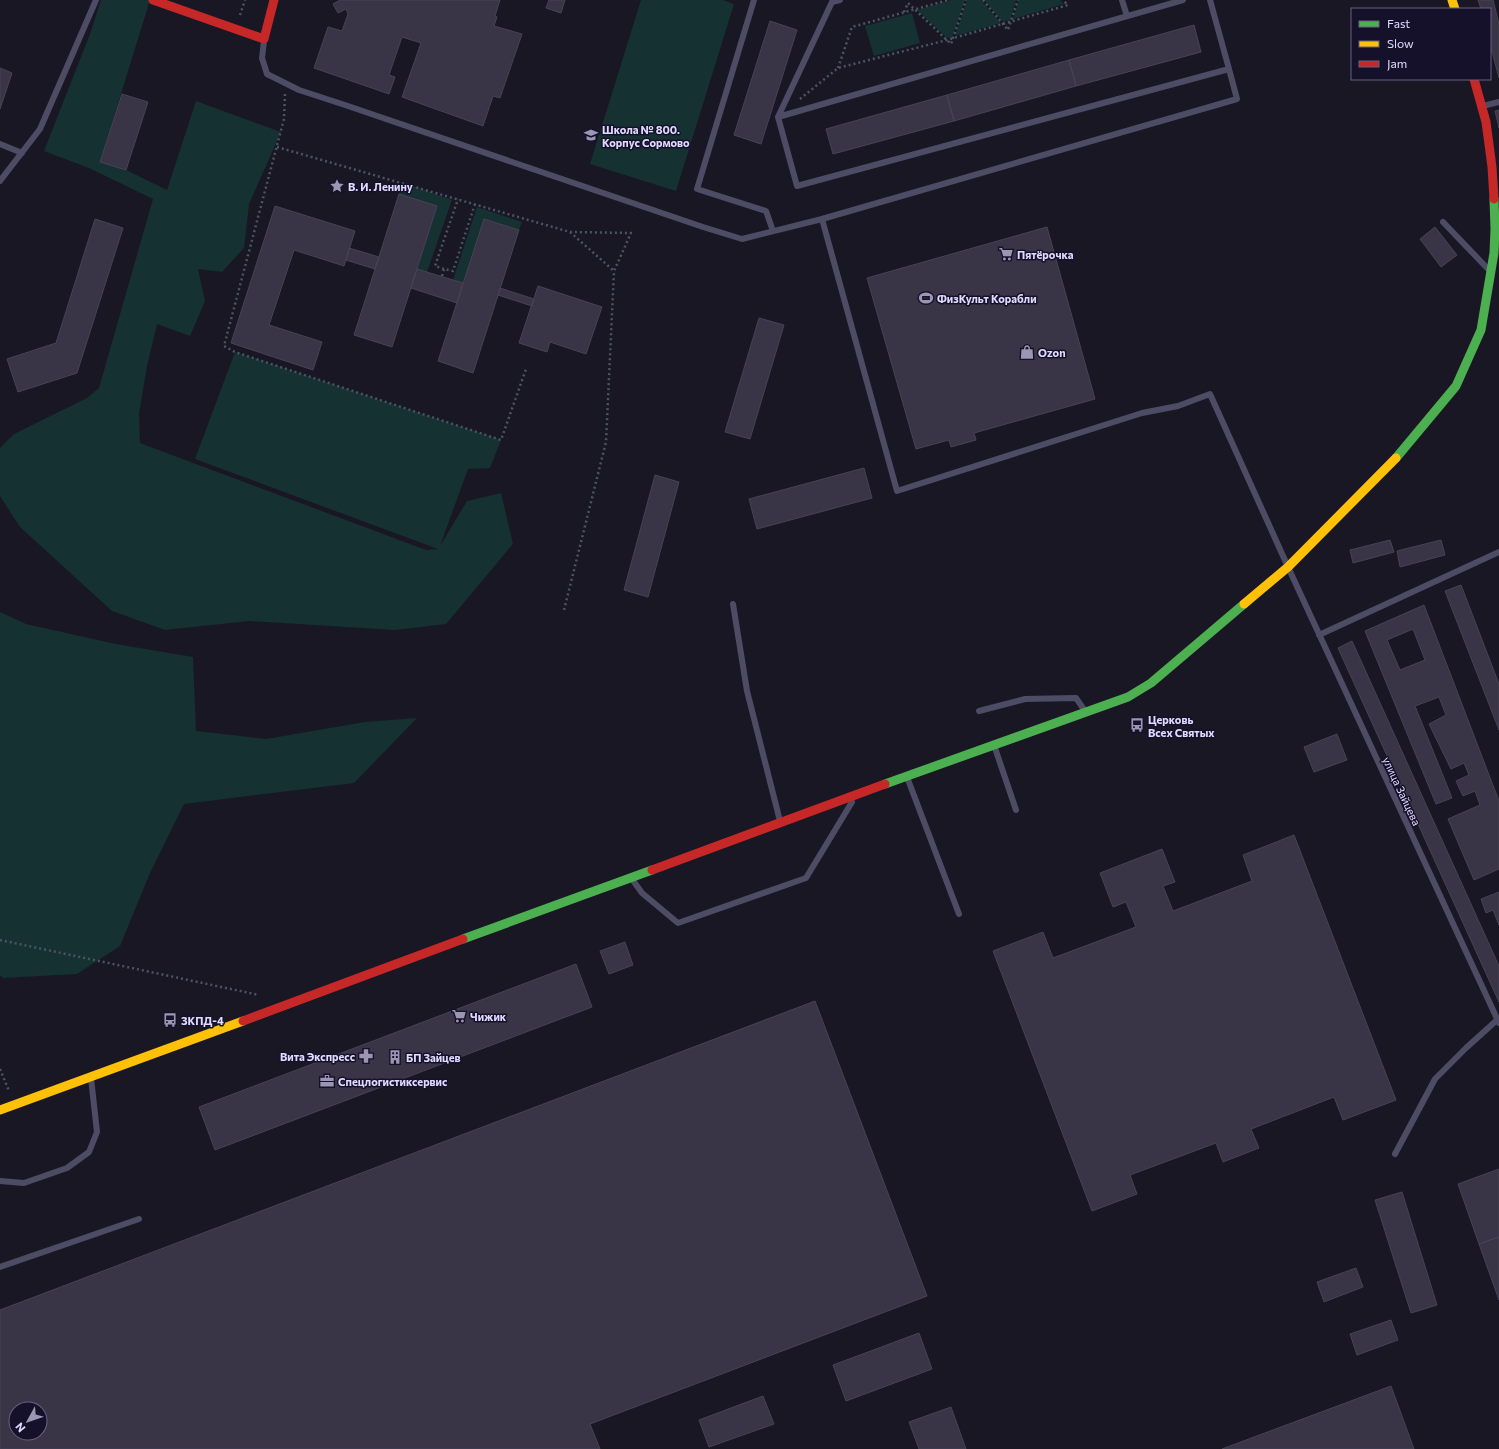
<svg xmlns="http://www.w3.org/2000/svg" width="1499" height="1449" viewBox="0 0 1499 1449" font-family="Commissioner,sans-serif">
	<style>
		.green { fill: #153132 }
		.building { fill: #393546; stroke: #474258; fill-rule: evenodd }
		.lines { fill: none; stroke-linecap: round; stroke-linejoin: round }
		.path { stroke: #495564; stroke-width: 2.5; stroke-dasharray: 2 3; stroke-linecap: butt }
		.lane { stroke: #4e4c65; stroke-width: 6 }
		.fast { stroke: #4caf50; stroke-width: 9 }
		.slow { stroke: #ffc107; stroke-width: 9 }
		.jam { stroke: #c62828; stroke-width: 9 }
		.labels { text-anchor: middle; dominant-baseline: central; stroke-width: 3; stroke-linejoin: round; paint-order: stroke }
		.poi-label { font-size: 11px; font-weight: bold; fill: #e0daff; stroke: #16112b; text-anchor: start }
		.street-label { font-size: 11px; fill: #e0daff; stroke: #16112b }
	</style>
	<rect width="100%" height="100%" fill="#1a1725"/>
	<!-- green -->
	<path class="green" d="M101,0H150L100,162L126,170L167,190L196,101L281,132L249,204L244,248L222,272L198,269L205,301L190,336L157,324L147,366L139,414L140,443L426,550L438,549L195,459L235,352L501,440L490,468L468,469L440,546L467,501L501,493L513,544L446,624L395,630L249,621L165,630L112,611L20,527L0,496V448L14,434L87,398L99,388L153,199L89,168L44,151L90,34Z
		M641,0H723L734,4L676,191L590,164Z
		M951,0H965L952,37L947,38L917,10Z
		M967,0H981L1001,23L955,36Z
		M984,0H1016L1010,20L1003,22Z
		M1019,0H1060L1064,4L1013,19Z
		M912,13L920,43L874,56L865,26Z
		M402,182L452,200L427,272L417,269L437,206L399,194Z
		M477,207L522,222L519,230L484,219L463,283L453,280Z
		M0,612L26,624L116,644L193,657L196,731L266,739L365,722L417,718L354,783L184,804L150,873L120,946L77,974L3,978L0,975Z"/>
	<!-- building -->
	<path class="building" d="M340,0H500L495,16L497,17L494,26L522,34L500,98L493,96L483,126L402,97L421,43L402,37L389,75L395,77L389,94L314,68L328,27L342,31L348,14L346,9L338,13L333,4Z
		M549,0H565L561,13L546,8Z
		M1478,0H1493L1499,24V78L1490,44V9H1481Z
		M770,21L797,30L761,144L734,135Z
		M1194,25L1201,52L1076,86L1069,60Z
		M1069,60L1076,86L954,121L947,95Z
		M0,68L12,73L0,109Z
		M122,94L148,102L126,170L100,162Z
		M947,95L954,121L833,154L826,129Z
		M1499,110V128L1495,111Z
		M399,194L437,206L392,347L354,335Z
		M275,206L355,231L344,266L294,250L269,325L322,342L313,370L231,343Z
		M95,219L123,228L77,373L18,392L7,359L56,343Z
		M484,219L519,230L473,373L438,361Z
		M1047,227L1095,399L974,433L976,440L951,447L949,440L916,449L867,278Z
		M1435,227L1457,255L1441,267L1420,239Z
		M349,248L379,257L375,269L346,260Z
		M417,269L463,283L457,303L411,288Z
		M538,286L602,307L586,354L550,342L547,352L519,343Z
		M500,288L534,299L532,306L498,295Z
		M759,318L784,325L750,439L725,432Z
		M864,468L872,498L757,529L749,499Z
		M655,475L679,482L648,597L624,590Z
		M1390,540L1394,552L1353,563L1350,550Z
		M1441,540L1445,555L1400,567L1397,551Z
		M1461,585L1499,684V730L1445,591Z
		M1424,605L1499,801V869L1474,880L1448,819L1480,805L1475,791L1463,796L1456,781L1469,775L1464,763L1451,769L1429,724L1446,715L1439,697L1415,706L1452,798L1436,804L1365,631ZM1413,629L1425,660L1400,670L1387,640Z
		M1352,641L1499,966V1002L1338,648Z
		M1337,734L1347,760L1314,772L1304,747Z
		M1294,835L1396,1100L1343,1120L1334,1097L1251,1129L1259,1148L1223,1162L1216,1143L1130,1175L1137,1194L1092,1211L993,951L1043,932L1053,958L1136,927L1126,902L1113,907L1100,873L1162,849L1175,882L1163,886L1173,911L1252,881L1243,855Z
		M1499,892V925L1493,910L1486,913L1481,899Z
		M625,942L633,965L609,974L600,951Z
		M576,964L592,1007L215,1150L199,1107Z
		M815,1001L927,1296L590,1424L600,1449H0V1310ZM16,1409H40V1433H16Z
		M1499,1169V1237L1479,1244L1458,1184Z
		M1402,1192L1437,1305L1411,1313L1375,1200Z
		M1499,1237V1300L1479,1244Z
		M1356,1268L1363,1287L1324,1302L1317,1282Z
		M1391,1320L1398,1340L1357,1355L1350,1334Z
		M919,1333L932,1369L846,1401L833,1365Z
		M1391,1386L1414,1449H1222Z
		M763,1396L774,1424L709,1447L699,1420Z
		M951,1407L966,1449H919L909,1422Z"/>
	<g class="lines">
		<!-- path -->
		<path class="path" d="M983,0L1008,30L1018,0
			M904,12L908,3L951,44L966,0
			M240,15L245,0
			M838,68L852,27L948,0
			M285,94L284,119L224,346L235,352L501,440L526,369
			M800,99L838,68L947,40L1068,5L1063,0
			M277,147L570,232L631,233L614,271L606,442L564,610
			M570,232L614,271
			M444,269L435,266L458,199
			M442,276L444,269L453,271L475,204
			M0,940L259,995
			M0,1069L9,1091"/>
		<!-- lane -->
		<path class="lane" d="M754,0L697,189L766,211L773,231
			M840,0L832,2L778,117L797,186L1229,69L1210,0
			M1122,0L1127,16
			M264,41L262,58L267,74L299,90L345,105L703,227L742,239L822,219L897,491L1142,413L1178,406L1210,394L1288,567L1499,1023
			M1483,106L1499,102
			M778,117L1183,0
			M0,144L22,153
			M0,181L40,129L96,0
			M822,219L1237,99L1229,69
			M1443,222L1488,269
			M733,604L747,691L780,821
			M1319,635L1499,552
			M979,711L1025,699L1076,698L1085,711
			M994,745L1016,810
			M907,777L959,914
			M632,879L642,893L678,923L806,878L852,802
			M1395,1154L1435,1079L1466,1048L1497,1020
			M0,1181L24,1183L67,1168L89,1152L97,1132L91,1078
			M0,1267L139,1219"/>
		<!-- fast -->
		<path class="fast" d="M1396,458L1456,386L1481,330L1494,253L1495,229L1494,199
			M885,784L1128,697L1151,683L1244,604
			M463,939L652,870"/>
		<!-- slow -->
		<path class="slow" d="M1452,0L1455,9
			M1244,604L1288,567L1396,458
			M0,1110L243,1021"/>
		<!-- jam -->
		<path class="jam" d="M153,0L264,39L274,0
			M1474,79L1486,122L1492,167L1494,199
			M652,870L885,784
			M243,1021L463,939"/>
	</g>
	<!-- icons -->
	<defs>
		<symbol id="school-bare" viewBox="-9 -9 18 18"><path d="M0-5L7-2L0 1L-7-2ZM-4 1L0 2.5L4 1V4Q0 6-4 4Z" fill="#9b96b3" stroke="#16112b" stroke-width="2.5" paint-order="stroke"/></symbol>
		<symbol id="sight-bare" viewBox="-9 -9 18 18"><path d="M0-6L1.8-2.2L6-1.7L2.9 1.2L3.7 5.4L0 3.3L-3.7 5.4L-2.9 1.2L-6-1.7L-1.8-2.2Z" fill="#9b96b3" stroke="#16112b" stroke-width="2.5" paint-order="stroke"/></symbol>
		<symbol id="supermarket-bare" viewBox="-9 -9 18 18"><path d="M-6-5.5h2.5l.6 2H6L4.5 2H-2.5L-4.4-4H-6ZM-1.5 3.2a1.3 1.3 0 1 0 .1 0ZM3 3.2a1.3 1.3 0 1 0 .1 0Z" fill="#9b96b3" stroke="#16112b" stroke-width="2.5" paint-order="stroke"/></symbol>
		<symbol id="stadium-bare" viewBox="-9 -9 18 18"><path d="M0-5a6.5 5 0 1 0 0 10a6.5 5 0 1 0 0-10ZM-3.5-1.8h7v3.6h-7Z" fill="#9b96b3" stroke="#16112b" stroke-width="2.5" paint-order="stroke"/></symbol>
		<symbol id="shop-bare" viewBox="-9 -9 18 18"><path d="M-5-2.5h2.3a2.7 3.5 0 0 1 5.4 0H5L5.5 6h-11ZM-1.5-2.5h3a1.5 2.3 0 0 0-3 0Z" fill="#9b96b3" stroke="#16112b" stroke-width="2.5" paint-order="stroke"/></symbol>
		<symbol id="bus-bare" viewBox="-9 -9 18 18"><path d="M-5-6H5V4H4V6H2V4H-2V6H-4V4H-5ZM-3.5-4V0h7V-4ZM-3.5 1.2v1.5H-2V1.2ZM2 1.2v1.5H3.5V1.2Z" fill="#9b96b3" stroke="#16112b" stroke-width="2.5" paint-order="stroke"/></symbol>
		<symbol id="pharmacy-bare" viewBox="-9 -9 18 18"><path d="M-2-6h4v4h4v4h-4v4h-4v-4h-4v-4h4Z" fill="#9b96b3" stroke="#16112b" stroke-width="2.5" paint-order="stroke"/></symbol>
		<symbol id="building-bare" viewBox="-9 -9 18 18"><path d="M-4-6H4V6H1V3H-1V6H-4ZM-2.5-4.3h1.7v1.8h-1.7ZM.8-4.3h1.7v1.8H.8ZM-2.5-1h1.7V.8h-1.7ZM.8-1h1.7V.8H.8Z" fill="#9b96b3" stroke="#16112b" stroke-width="2.5" paint-order="stroke"/></symbol>
		<symbol id="office-bare" viewBox="-9 -9 18 18"><path d="M-6-3h4V-5.5h4V-3h4V5H-6ZM-1-4.5V-3h2v-1.5ZM-6 0V1H6V0Z" fill="#9b96b3" stroke="#16112b" stroke-width="2.5" paint-order="stroke"/></symbol>
	</defs>
	<g fill-rule="evenodd">
		<use href="#school-bare" x="581" y="125" width="20" height="20"/>
		<use href="#sight-bare" x="327" y="176" width="20" height="20"/>
		<use href="#supermarket-bare" x="996" y="244" width="20" height="20"/>
		<use href="#stadium-bare" x="916" y="288" width="20" height="20"/>
		<use href="#shop-bare" x="1017" y="342" width="20" height="20"/>
		<use href="#bus-bare" x="1127" y="715" width="20" height="20"/>
		<use href="#supermarket-bare" x="449" y="1006" width="20" height="20"/>
		<use href="#bus-bare" x="160" y="1010" width="20" height="20"/>
		<use href="#pharmacy-bare" x="356" y="1046" width="20" height="20"/>
		<use href="#building-bare" x="385" y="1047" width="20" height="20"/>
		<use href="#office-bare" x="317" y="1071" width="20" height="20"/>
	</g>
	<g class="labels">
		<!-- poi labels -->
		<g class="poi-label">
			<text x="602" y="129">Школа № 800.<tspan x="602" dy="13">Корпус Сормово</tspan></text>
			<text x="348" y="186">В. И. Ленину</text>
			<text x="1017" y="254">Пятёрочка</text>
			<text x="937" y="298">ФизКульт Корабли</text>
			<text x="1038" y="352">Ozon</text>
			<text x="1148" y="719">Церковь<tspan x="1148" dy="13">Всех Святых</tspan></text>
			<text x="470" y="1016">Чижик</text>
			<text x="181" y="1020">ЗКПД-4</text>
			<text x="355" y="1056" text-anchor="end">Вита Экспресс</text>
			<text x="406" y="1057">БП Зайцев</text>
			<text x="338" y="1081">Спецлогистиксервис</text>
		</g>
		<!-- street labels -->
		<g class="street-label">
			<text transform="translate(1402 791) rotate(65)">улица Зайцева</text>
		</g>
	</g>
	<!-- legend -->
	<rect x="1351" y="8" width="140" height="72" fill="#16112b" stroke="#676180"/>
	<rect x="1359" y="21" width="20" height="6" fill="#4caf50" stroke="#676180"/>
	<text x="1387" y="28" font-size="12" fill="#e0daff">Fast</text>
	<rect x="1359" y="41" width="20" height="6" fill="#ffc107" stroke="#676180"/>
	<text x="1387" y="48" font-size="12" fill="#e0daff">Slow</text>
	<rect x="1359" y="61" width="20" height="6" fill="#c62828" stroke="#676180"/>
	<text x="1387" y="68" font-size="12" fill="#e0daff">Jam</text>
	<!-- north arrow -->
	<g transform="translate(28 1421) rotate(230)"><circle r="19" fill="#16112b" stroke="#676180"/>
	<path d="M0-3L7 15L0 10L-7 15Z" fill="#9b96b3"/>
	<text y="-6" font-size="11" font-weight="bold" text-anchor="middle" fill="#e0daff">N</text>
	</g>
</svg>
